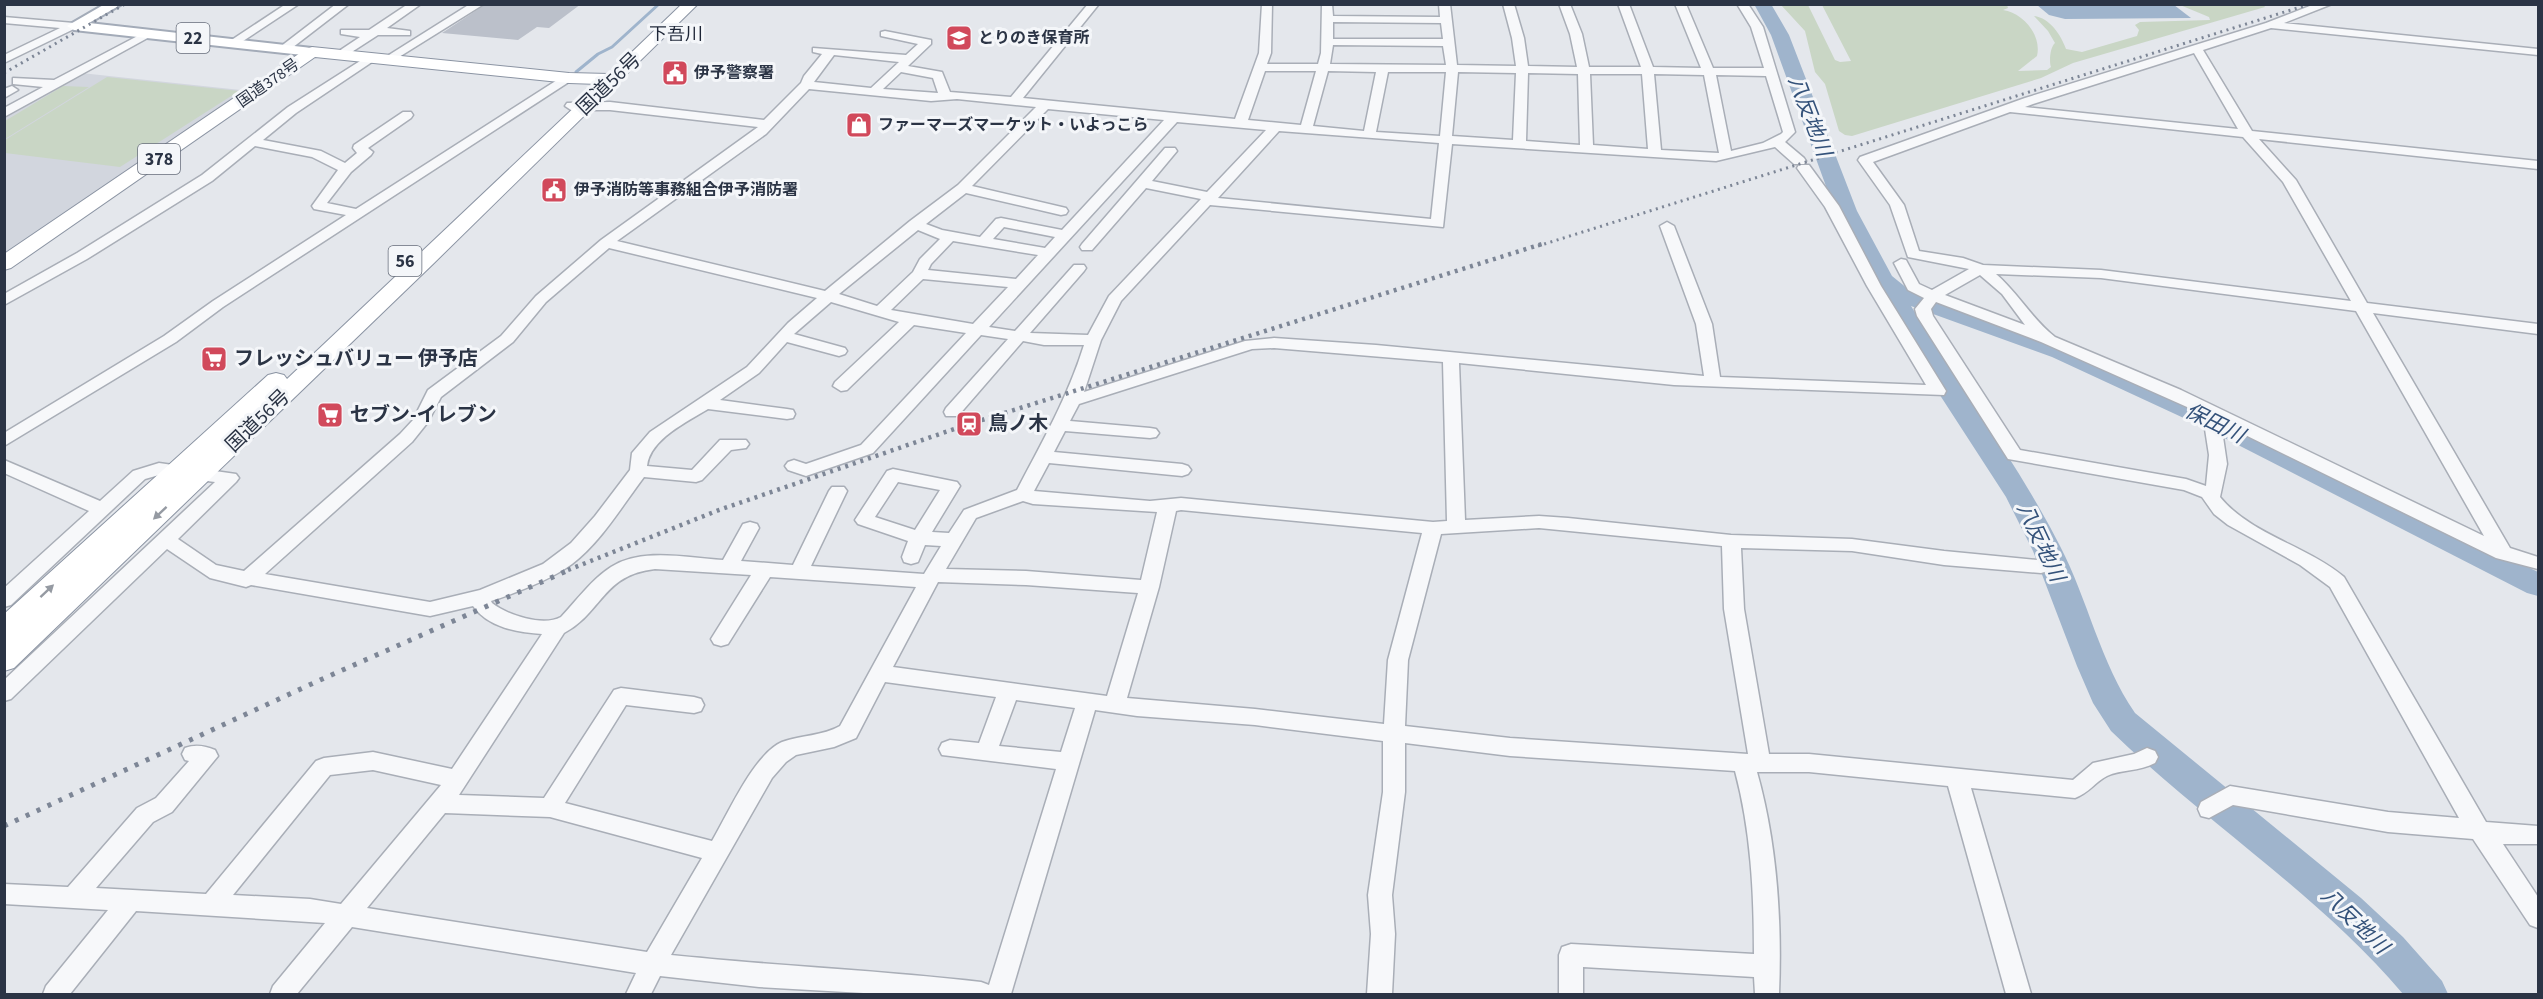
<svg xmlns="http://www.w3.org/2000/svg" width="2543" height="999" viewBox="0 0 2543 999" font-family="'Source Sans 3','Noto Sans JP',sans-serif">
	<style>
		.built { fill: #d2d6de }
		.green { fill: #c9d6c5 }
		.water { fill: #9fb4cc }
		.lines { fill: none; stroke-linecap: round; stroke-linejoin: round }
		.stream { stroke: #9fb4cc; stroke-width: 3 }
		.river { fill: #9fb4cc; fill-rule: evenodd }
		.building { fill: #bbc0ca }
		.minor-casing { stroke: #a9aeb7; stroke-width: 3 }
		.major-casing { stroke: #a3abb8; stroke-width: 4 }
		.highway-casing { stroke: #8b94a3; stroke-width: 2 }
		.minor { fill: #f7f8fa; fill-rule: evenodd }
		.major { fill: #fff; fill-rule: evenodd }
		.highway { fill: #fff; fill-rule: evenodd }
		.rail-far2 { stroke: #7d8696; stroke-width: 3; stroke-dasharray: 2 4.5; stroke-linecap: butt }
		.rail-far1 { stroke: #7d8696; stroke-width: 4.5; stroke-dasharray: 3 5; stroke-linecap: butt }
		.rail { stroke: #7d8696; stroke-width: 5; stroke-dasharray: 4 8; stroke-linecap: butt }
		.oneway { fill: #959aa2 }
		.labels { text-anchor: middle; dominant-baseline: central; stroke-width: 6; stroke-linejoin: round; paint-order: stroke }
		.far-poi-label { font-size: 16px; font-weight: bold; fill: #2b3445; stroke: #f4f6f9; text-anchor: start }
		.far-street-label { font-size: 16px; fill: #2b3445; stroke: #f4f6f9 }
		.far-quarter-label { font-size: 18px; fill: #1d2536; stroke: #f4f6f9 }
		.shield { fill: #f4f6f9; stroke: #676e7b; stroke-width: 1.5 }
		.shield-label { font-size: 18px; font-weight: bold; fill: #2b3445 }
		.street-label { font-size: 20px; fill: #2b3445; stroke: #f4f6f9 }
		.poi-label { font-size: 20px; font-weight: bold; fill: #2b3445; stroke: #f4f6f9; text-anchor: start }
		.water-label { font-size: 21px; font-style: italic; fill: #34527a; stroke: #f4f6f9 }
	</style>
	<rect width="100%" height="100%" fill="#e4e7ec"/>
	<!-- built -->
	<path class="built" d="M81,73L250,91L5,258V116Z"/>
	<!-- green -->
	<path class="green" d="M1965,5H2007L2008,8L2003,10C2023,13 2042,35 2037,56L2018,71L2047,70L2051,67C2049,62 2050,47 2055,43L2048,31L2034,16C2050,18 2061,35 2066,49L2082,52L2137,36L2139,30L2135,25L2140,22L2210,20L2209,17L2180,5L2263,4L2265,7L2073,63L2041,78L1852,136L1845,135L1839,131L1825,84L1815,72L1805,31L1781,5H1808L1835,60L1840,62L1851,61L1822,5Z
		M107,77L239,91L120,167L5,153V140Z
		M63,86L89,87L5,139V121Z"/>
	<!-- water -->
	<path class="water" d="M2037,5H2174L2191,18L2065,19L2049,15Z"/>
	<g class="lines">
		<!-- stream -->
		<path class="stream" d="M576,72L598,54L612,47L659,4"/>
		<!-- river -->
		<path class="river" d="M1754,4H1771L1789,35L1857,211L1892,276L1908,289L2070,347L2219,414L2538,572V596L2527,593L2201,426L2052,357L1911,306C1960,387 2017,462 2060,546C2088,600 2100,662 2135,713L2361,898L2403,937L2442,981L2448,994H2403C2318,894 2206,823 2111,731L2093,703L2077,666L2033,551L2006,497L1923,369L1871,280L1835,211L1771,35Z"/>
	</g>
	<!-- building -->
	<path class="building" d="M486,4H581L549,28L537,27L518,40L442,33Z"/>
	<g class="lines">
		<defs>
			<path id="minor" d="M286,4H299L237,45H229L227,43Z
				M336,4H349L288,51H280V47Z
				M408,4H421L387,28L410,31V35H378L344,57H336V53L360,37L341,34V30H369Z
				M470,4H484L391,62H383L381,60Z
				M1088,4H1099L1023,98L1235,119L1259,53L1262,4H1272L1271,53L1267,64H1318L1321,53L1322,4H1332L1333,16L1440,17L1439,4H1450L1457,65L1516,66L1512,38L1503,4H1514L1524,38L1528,66L1577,67L1570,34L1559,4H1570L1582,34L1589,67H1641L1618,4H1629L1653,67L1701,68L1675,4H1686L1713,68H1764L1751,27L1737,4H1748L1763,27L1795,132L1785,142L1804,158L1806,161L1804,164H1794L1775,147L1716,161L1452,144L1443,227L1210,205L1121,301L1101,340L1084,392L1245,341L1274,338L1376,345L1704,376L1696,324L1660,226L1667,222L1674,226L1712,324L1720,377L1926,385L1867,286L1825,207L1797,168L1799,165H1809L1839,206L1881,286L1946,391L1944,395L1674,385L1459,363L1465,520L1539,516L1568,518L1731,535L1852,539L1944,551L2048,561L2050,566L2048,571L2041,573L1944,565L1852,551L1741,548L1744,609L1769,754H1809L2073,780L2093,763L2134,754L2147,748L2155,751L2158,757L2155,763C2139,772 2121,769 2107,776C2095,782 2089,793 2075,798L1971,788L2031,994H2006L1948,786L1809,772H1757C1777,843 1782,921 1779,994H1755L1754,977L1583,967V994H1559V955L1562,947L1571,944L1754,954C1754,892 1751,831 1735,771L1510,756L1405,743V792L1392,895L1395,934L1392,994H1367L1371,934L1368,895L1383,792V741L1255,725L1137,716L1095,710L1011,994H881L759,987L660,976L651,994H626L636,973L352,927L297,994H270L273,986L325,923L136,911L70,994H43L46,986L108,910L4,904V884L68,887L137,808L156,798L189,761L185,760L182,754L185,748C196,744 205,746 215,750L218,756L172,812L153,822L96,888L206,894L316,761L324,758L373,752L452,769L542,634C517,632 489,628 473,606L430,616L251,585L246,587L210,578L167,549L11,699L4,701V680L215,482L159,475L145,479L11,605L4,607V588L89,511L4,473V460L100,501L133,471L159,463L236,474L239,478L236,482L178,539L216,565L244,571L400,434L413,420L428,390L501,336L536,296L601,240L758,127L610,110H571L565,106L567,103L610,102L764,120L801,83L804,76L822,54L813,52V48L906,55L918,44L881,36V32L885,31L931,40V44L908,66L942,72L950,92L1011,97ZM1333,22L1441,23L1443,39H1333ZM1333,45L1443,46L1446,65L1330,64ZM834,55L899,62L871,88L814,82ZM1265,71H1316L1301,125L1248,120ZM1328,71L1376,72L1364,131L1313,126ZM901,72L933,78L938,93L883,89ZM1388,72H1446L1440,136L1376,132ZM1458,72L1516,73L1513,140L1452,136ZM1528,73L1578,74L1580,145L1526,141ZM1590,74H1642L1648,149L1593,145ZM1654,74L1704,75L1719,153L1661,150ZM1716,75L1766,76L1783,132L1781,134L1763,143L1731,151ZM809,89L931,101L957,99L1036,107L958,185L910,221L825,291L617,241L766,134ZM1048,109L1164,120L1062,230L1001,218L996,219L980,237L942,230L926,224L966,193L1061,215L1066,214L1068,211L1066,208L972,186ZM1177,122L1266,130L1207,192L1152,181L1177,151L1175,148H1165L1082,244L1080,247L1082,250H1092L1146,188L1201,199L1109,296L1088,335L1030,333L1084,271L1086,268L1084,265H1074L1015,331L989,327ZM1279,131L1439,143L1431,219L1218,198ZM1004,227L1055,237L1045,248L993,239ZM918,230L940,239L920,259L913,272L877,306L839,294ZM953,241L1038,255L1016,279L928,270L931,264ZM609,248L817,298L788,323L747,367L650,432L632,453L630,470L595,516L571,543L543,564L480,590L430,602L265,574L412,442L428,422L441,397L513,342L546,302ZM923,279L1008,287L973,324L891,310ZM831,302L899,322L835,382L833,386L841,391L847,390L914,325L966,333L861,445L806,464L794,460L788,462L785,466L788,470L806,476L873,453L981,335L1008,339L946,408L944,412L946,416H958L1023,341L1044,345H1084C1068,397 1042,442 1017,490L964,510L949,533L932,532L960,486L957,482L893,469L887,471L855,520L858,524L908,541L902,557L904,562L911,564L918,562L925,545L941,546L924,574L811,566L847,491L844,487H832L829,491L793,565L741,561L759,528L757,524L750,522L743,524L723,560C688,558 642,547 611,567C592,579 577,600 561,617C543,627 507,615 492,603L491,601C518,592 548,581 572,564C601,542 622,506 644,477L696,482L702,480L731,450L746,448L749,444L746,440H720L692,470L647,466C650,439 687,422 708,409L787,419L793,418L795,414L793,410L787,409L720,400L759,373L787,342L839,356L845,354L847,351L845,348L794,334ZM1274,348L1443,362L1447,521L1433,522L1181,498L1150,501L1034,491L1049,463L1182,476L1188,474L1191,470L1188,466L1182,464L1054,452L1065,431L1150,438L1156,437L1159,433L1156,429L1150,428L1070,421L1079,404L1252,349ZM898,482L940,490L915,530L875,517ZM1023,501L1033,504L1157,512L1141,580L1026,571L946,569L976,518ZM1181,510L1422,533L1388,660L1384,724L1255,709L1127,698L1159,587L1176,511ZM1539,528L1722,546L1724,609L1748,754L1510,738L1405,726L1408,660L1441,534ZM655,569L751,575L711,639L714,644L721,646L728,644L770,577L916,587L840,726C823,736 801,735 782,742C754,754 728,814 712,841L565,803L626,705L694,713L701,711L704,705L701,699L694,697L621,688L614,690L544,798L459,795L564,633C603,612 602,575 655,569ZM938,582L1026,585L1138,593L1107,696L893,667ZM885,682L996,697L979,743L950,740L942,743L939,749L942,755L1056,769L989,985L981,982C878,970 775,966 671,955L772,778L786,762L796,755L834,747L856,738ZM1016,700L1075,708L1061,752L999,746ZM373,770L441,785L341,904L310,899L233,895L330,775ZM445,813L550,817L702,858L647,952L367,908Z
				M2315,4H2332L2284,23L2538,49V55L2271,28L2203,50L2252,131L2538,161V169L2259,139L2296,180L2367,303L2538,324V334L2373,313L2510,548L2538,557V569L2496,558L2227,426L2222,430L2227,464L2220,497C2250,534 2307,546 2344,577L2486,822L2538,826V844H2503L2538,897V928L2530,925L2473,839L2388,832L2233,805L2209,818L2201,816L2198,809L2201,802L2230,786L2388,812L2459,818L2330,587L2300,565L2228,525L2214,514L2202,497L2184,490L2008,459L1917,316L1915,309L1924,298L1908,290L1894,263L1901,259L1906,260L1919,284L1932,290L1969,269L1908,257L1890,205L1858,160L1860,157L2025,98L2266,23ZM2194,53L2238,129L2025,107L2033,104ZM2010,112L2243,137L2283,182L2351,301L2101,270L1983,265L1963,258L1919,251L1904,205L1873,162ZM1996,274L2101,278L2356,311L2484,536L2181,390L2055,337C2032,319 2018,293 1996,274ZM1980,275L2002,294L2025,325L1945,295ZM1936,302L2041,342L2214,419L2205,429L2209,455L2206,486L2186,479L2020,450L1933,316L1931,309Z
				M4,17L74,23L80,26L4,63V55L60,28L4,23Z
				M149,30L155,33L153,35L4,117V108L43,87L13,84V78L54,80Z
				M371,54L375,56V60L296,113L263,140L321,151L345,163L357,153L353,148L354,145L403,112H411L413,115L411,118L368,148L373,152L371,155L351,172L327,203L356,209L565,75L569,74L575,78L223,307L176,342L4,446V433L164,336L213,301L346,215L314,209L312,206L338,170L312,157L255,146L212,181L87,259L4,305V294L77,253L202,175L288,107Z
				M12,86L18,90L4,98V89Z"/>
			<path id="major" d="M105,4H122L89,23L312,48L319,52L312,56L74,30L67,26Z"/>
			<path id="highway" d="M682,4H698L433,264L14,668L4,671V614L268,375L276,373L284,375L287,379L599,84L569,83L315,57L11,268L4,270V254L306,49L312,47L569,73L609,74Z"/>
		</defs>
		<!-- minor casing -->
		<use href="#minor" class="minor-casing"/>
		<!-- major casing -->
		<use href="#major" class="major-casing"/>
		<!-- highway casing -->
		<use href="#highway" class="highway-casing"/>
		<!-- minor -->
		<use href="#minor" class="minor"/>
		<!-- major -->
		<use href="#major" class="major"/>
		<!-- highway -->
		<use href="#highway" class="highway"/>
		<!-- rail-far2 -->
		<path class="rail-far2" d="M4,73L125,4
			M1538,246L2310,4"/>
		<!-- rail-far1 -->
		<path class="rail-far1" d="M568,570L719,510L963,426L1542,244"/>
		<!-- rail -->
		<path class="rail" d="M4,826L320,680L571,569"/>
	</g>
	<!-- one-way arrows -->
	<defs><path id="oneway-solid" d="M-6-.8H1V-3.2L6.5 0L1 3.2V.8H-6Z" transform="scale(1.5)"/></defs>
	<g class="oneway">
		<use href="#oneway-solid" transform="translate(160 513) rotate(137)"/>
		<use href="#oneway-solid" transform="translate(47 591) rotate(-43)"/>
	</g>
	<!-- icons -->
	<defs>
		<symbol id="school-square" viewBox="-11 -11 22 22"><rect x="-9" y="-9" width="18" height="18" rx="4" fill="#d1495b" stroke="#f4f6f9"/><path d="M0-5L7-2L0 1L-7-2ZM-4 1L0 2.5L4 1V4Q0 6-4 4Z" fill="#fff"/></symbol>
		<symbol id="civic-square" viewBox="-11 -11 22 22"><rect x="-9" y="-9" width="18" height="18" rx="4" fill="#d1495b" stroke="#f4f6f9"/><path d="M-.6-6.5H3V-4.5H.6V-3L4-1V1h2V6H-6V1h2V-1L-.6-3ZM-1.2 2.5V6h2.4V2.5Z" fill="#fff"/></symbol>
		<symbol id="shop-square" viewBox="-11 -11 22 22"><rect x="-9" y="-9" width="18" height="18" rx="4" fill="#d1495b" stroke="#f4f6f9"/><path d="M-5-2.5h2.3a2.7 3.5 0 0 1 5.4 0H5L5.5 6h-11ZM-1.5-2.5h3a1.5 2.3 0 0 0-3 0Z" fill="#fff"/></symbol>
		<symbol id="supermarket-square" viewBox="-11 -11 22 22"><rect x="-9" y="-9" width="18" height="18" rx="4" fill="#d1495b" stroke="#f4f6f9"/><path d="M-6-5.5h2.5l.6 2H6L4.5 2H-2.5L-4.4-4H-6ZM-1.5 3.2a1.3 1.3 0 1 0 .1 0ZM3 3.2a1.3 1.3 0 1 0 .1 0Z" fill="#fff"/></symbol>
		<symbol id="station-square" viewBox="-11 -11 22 22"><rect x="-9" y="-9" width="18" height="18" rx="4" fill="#d1495b" stroke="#f4f6f9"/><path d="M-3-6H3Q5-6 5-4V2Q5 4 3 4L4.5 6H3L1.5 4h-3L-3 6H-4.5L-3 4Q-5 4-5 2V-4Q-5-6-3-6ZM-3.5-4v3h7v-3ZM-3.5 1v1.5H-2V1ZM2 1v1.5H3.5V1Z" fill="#fff"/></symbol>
	</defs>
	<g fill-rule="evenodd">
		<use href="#school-square" x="944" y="23" width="30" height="30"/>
		<use href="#civic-square" x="660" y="58" width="30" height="30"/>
		<use href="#shop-square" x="844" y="110" width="30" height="30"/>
		<use href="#civic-square" x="539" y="175" width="30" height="30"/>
		<use href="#supermarket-square" x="199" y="344" width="30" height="30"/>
		<use href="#supermarket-square" x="315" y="400" width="30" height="30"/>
		<use href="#station-square" x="954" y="409" width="30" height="30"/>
	</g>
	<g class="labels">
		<!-- far-poi labels -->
		<g class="far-poi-label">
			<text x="978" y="38">とりのき保育所</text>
			<text x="694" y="73">伊予警察署</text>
			<text x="878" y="125">ファーマーズマーケット・いよっこら</text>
			<text x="574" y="190">伊予消防等事務組合伊予消防署</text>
		</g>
		<!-- far-street labels -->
		<g class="far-street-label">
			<text transform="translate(268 83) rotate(-35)">国道378号</text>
		</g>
		<!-- far-quarter labels -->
		<g class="far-quarter-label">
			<text x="676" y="34">下吾川</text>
		</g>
		<!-- shield labels -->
		<g class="shield">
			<rect x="176.5" y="23" width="33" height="30" rx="4.5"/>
			<rect x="138" y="144" width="42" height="30" rx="4.5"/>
			<rect x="388.5" y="246" width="33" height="30" rx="4.5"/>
		</g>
		<g class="shield-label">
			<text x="193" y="38">22</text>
			<text x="159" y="159">378</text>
			<text x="405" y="261">56</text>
		</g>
		<!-- street labels -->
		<g class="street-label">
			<text transform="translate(609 84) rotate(-44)">国道56号</text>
			<text transform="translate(258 421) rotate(-44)">国道56号</text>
		</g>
		<!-- poi labels -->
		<g class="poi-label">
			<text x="234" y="359">フレッシュバリュー 伊予店</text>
			<text x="350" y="415">セブン-イレブン</text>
			<text x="988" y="424">鳥ノ木</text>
		</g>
		<!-- water labels -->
		<g class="water-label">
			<text transform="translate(1810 116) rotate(69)">八反地川</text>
			<text transform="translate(2215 423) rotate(26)">保田川</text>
			<text transform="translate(2041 542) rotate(65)">八反地川</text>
			<text transform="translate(2355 921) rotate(44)">八反地川</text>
		</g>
	</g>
	<!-- border -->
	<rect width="2543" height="999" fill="none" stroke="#2b3445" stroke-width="12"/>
</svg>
